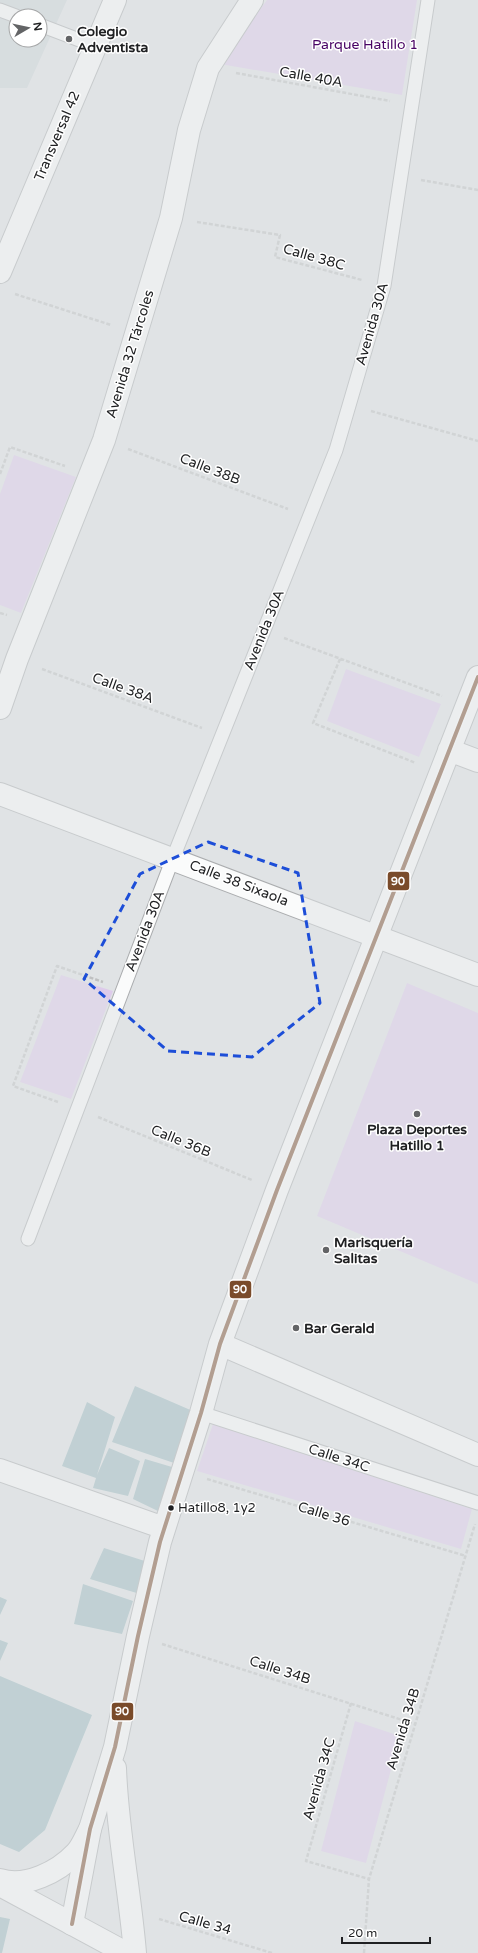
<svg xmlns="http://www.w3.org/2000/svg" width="478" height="1953" viewBox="0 0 478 1953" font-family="'Varela Round',sans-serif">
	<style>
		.built { fill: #cdd4d8; fill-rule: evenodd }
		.green { fill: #ddcbea }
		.building { fill: #9bb9be }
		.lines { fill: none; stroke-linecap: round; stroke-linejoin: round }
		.service-casing { stroke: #abadaf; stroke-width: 15 }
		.minor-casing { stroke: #abadaf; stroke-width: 24 }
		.tertiary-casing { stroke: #abadaf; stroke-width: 24 }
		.secondary-casing { stroke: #abadaf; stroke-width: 24 }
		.path { stroke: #bfc0c1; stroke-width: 2.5; stroke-dasharray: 4 2; stroke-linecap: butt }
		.service { stroke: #fafbfb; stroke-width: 13 }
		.minor { stroke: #fafbfb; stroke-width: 22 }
		.tertiary { stroke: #fafbfb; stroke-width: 22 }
		.secondary { stroke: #fafbfb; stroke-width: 22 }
		.bus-1-casing { stroke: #fff; stroke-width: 7 }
		.bus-1 { stroke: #7a4b2a; stroke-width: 4 }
		.marked { fill: none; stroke: #1d4ed8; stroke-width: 3; stroke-dasharray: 8 5; stroke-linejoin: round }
		.poi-dot { fill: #636466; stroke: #fff; stroke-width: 1.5 }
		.bus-dot { fill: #1f2022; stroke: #fff; stroke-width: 1.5 }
		.labels { text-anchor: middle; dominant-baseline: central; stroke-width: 3; stroke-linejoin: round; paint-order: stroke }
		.bus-label { font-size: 13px; fill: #1f2022; stroke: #fff; text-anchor: start }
		.poi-label { font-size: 14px; font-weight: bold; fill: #1f2022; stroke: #fff; text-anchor: start }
		.park-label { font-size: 14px; fill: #480364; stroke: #fff }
		.street-label { font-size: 14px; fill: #1f2022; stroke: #fff }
		.line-badge { stroke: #fff; stroke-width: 1.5 }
		.badge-label { font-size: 11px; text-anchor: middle; font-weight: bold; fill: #fff }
	</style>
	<rect width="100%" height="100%" fill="#e0e3e5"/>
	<!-- built -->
	<path class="built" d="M0,0H67L27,88H0ZM16,16H40V40H16Z"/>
	<!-- green -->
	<path class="green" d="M267,0H417L402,95L220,64Z
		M14,455L76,477L21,613L0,605V494Z
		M346,669L441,704L419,757L327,721Z
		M61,975L113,991L71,1099L20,1082Z
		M407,983L478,1013V1284L317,1216Z
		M213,1424L472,1509L461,1549L197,1471Z
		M355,1721L400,1736L366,1863L321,1851Z"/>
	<!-- building -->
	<path class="building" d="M135,1386L195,1412L177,1464L112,1442Z
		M87,1402L115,1417L97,1475L109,1448L140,1461L128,1496L93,1488L96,1478L62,1466Z
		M145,1459L172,1467L160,1512L133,1499Z
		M104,1548L151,1563L140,1594L90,1579Z
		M83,1584L133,1601L122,1634L74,1624Z
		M0,1597L7,1600L0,1615Z
		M0,1640L8,1643L0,1661Z
		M0,1676L92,1715L45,1830L19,1852L0,1844Z
		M0,1917L10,1919L2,1953H0Z"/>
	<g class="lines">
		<defs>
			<path id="service" d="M0,10L16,16
				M40,25L95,46
				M28,1239L173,858L336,450L384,286L428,0
				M201,1413L478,1503"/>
			<path id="minor" d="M0,708L17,659L104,440L171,218L189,130L208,68L252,0
				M449,750L478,761
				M0,794L478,975
				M220,1344L478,1455
				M0,1470L164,1528
				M115,1768C117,1830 130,1891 135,1953
				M72,1924L90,1829L115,1747L138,1636L160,1542L201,1413L220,1344L277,1190L478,677"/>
			<path id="tertiary" d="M0,272L115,0"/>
			<path id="secondary" d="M0,1880C26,1888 58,1872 76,1853C82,1847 86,1836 90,1829
				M0,1885L126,1953"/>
		</defs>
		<!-- service casing -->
		<use href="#service" class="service-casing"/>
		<!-- minor casing -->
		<use href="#minor" class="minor-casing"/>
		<!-- tertiary casing -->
		<use href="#tertiary" class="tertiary-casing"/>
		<!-- secondary casing -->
		<use href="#secondary" class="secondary-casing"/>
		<!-- path -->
		<path class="path" d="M236,73L390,101
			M421,180L478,190
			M197,222L280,235L275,257L362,280
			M15,294L111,325
			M371,411L478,441
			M128,449L288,509
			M0,474L10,447L65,466
			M0,613L7,615
			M284,638L442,696
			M340,659L313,723L416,763
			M42,669L202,728
			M58,1102L13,1086L57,966L103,982
			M98,1117L252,1180
			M207,1479L466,1556
			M162,1644L415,1724
			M351,1703L306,1861L369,1879
			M159,1919L272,1953
			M364,1953L369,1879L475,1524"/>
		<!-- service -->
		<use href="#service" class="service"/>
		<!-- minor -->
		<use href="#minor" class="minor"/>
		<!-- tertiary -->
		<use href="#tertiary" class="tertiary"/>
		<!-- secondary -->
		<use href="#secondary" class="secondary"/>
		<defs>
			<path id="bus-1" d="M72,1924L90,1829L115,1747L138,1636L160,1542L201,1413L220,1344L277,1190L478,677"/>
		</defs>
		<!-- bus-1 casing -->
		<use href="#bus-1" class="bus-1-casing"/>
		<!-- bus-1 -->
		<use href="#bus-1" class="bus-1"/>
	</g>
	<!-- marked area -->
	<path d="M0 0H478V1953H0ZM208,842L298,873L320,1003L252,1057L168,1051L84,979L140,874Z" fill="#e0e3e5" fill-opacity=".55" fill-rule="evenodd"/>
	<path class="marked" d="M208,842L298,873L320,1003L252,1057L168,1051L84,979L140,874Z"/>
	<!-- markers -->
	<g class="poi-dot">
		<circle cx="69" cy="39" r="4"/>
		<circle cx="417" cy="1114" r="4"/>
		<circle cx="326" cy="1250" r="4"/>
		<circle cx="296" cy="1328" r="4"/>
	</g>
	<circle class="bus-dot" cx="171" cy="1508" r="3.5"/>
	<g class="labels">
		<!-- bus labels -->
		<g class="bus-label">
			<text x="178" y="1508">Hatillo8, 1y2</text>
		</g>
		<!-- poi labels -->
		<g class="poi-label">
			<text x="77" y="31">Colegio<tspan x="77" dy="16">Adventista</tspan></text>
			<text x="417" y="1129" text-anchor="middle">Plaza Deportes<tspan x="417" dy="16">Hatillo 1</tspan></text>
			<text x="334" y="1242">Marisquería<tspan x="334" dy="16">Salitas</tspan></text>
			<text x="304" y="1328">Bar Gerald</text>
		</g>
		<!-- park labels -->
		<g class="park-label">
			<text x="365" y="44">Parque Hatillo 1</text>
		</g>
		<!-- street labels -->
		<g class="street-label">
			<text transform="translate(311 77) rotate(10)">Calle 40A</text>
			<text transform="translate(57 136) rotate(-67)">Transversal 42</text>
			<text transform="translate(314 257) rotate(16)">Calle 38C</text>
			<text transform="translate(372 324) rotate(-74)">Avenida 30A</text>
			<text transform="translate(130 354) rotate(-73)">Avenida 32 Tárcoles</text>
			<text transform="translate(210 469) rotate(21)">Calle 38B</text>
			<text transform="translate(264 630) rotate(-68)">Avenida 30A</text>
			<text transform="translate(123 688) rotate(20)">Calle 38A</text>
			<text transform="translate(239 883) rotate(21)">Calle 38 Sixaola</text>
			<text transform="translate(145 931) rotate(-69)">Avenida 30A</text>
			<text transform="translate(181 1141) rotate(22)">Calle 36B</text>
			<text transform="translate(339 1458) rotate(18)">Calle 34C</text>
			<text transform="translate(324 1514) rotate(17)">Calle 36</text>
			<text transform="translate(280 1670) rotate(18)">Calle 34B</text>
			<text transform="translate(403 1729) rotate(-73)">Avenida 34B</text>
			<text transform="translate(319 1779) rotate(-74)">Avenida 34C</text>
			<text transform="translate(205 1923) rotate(16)">Calle 34</text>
		</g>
	</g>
	<g class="line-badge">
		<rect x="387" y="871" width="23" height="20" rx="4" fill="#7a4b2a"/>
		<rect x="229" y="1280" width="23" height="19" rx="4" fill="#7a4b2a"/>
		<rect x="111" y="1702" width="23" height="19" rx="4" fill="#7a4b2a"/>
	</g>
	<g class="badge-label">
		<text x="398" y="885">90</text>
		<text x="240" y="1293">90</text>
		<text x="122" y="1715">90</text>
	</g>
	<!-- north arrow -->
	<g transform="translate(28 28) rotate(81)"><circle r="19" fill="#ffffff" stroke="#a5a6a7"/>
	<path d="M0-3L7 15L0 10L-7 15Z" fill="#636466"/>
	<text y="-6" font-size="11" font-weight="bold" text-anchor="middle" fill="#1f2022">N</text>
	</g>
	<!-- scale -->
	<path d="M342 1937v6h88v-6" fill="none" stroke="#1f2022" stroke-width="2"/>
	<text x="348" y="1937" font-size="12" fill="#1f2022" stroke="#ffffff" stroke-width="3" paint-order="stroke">20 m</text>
</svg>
